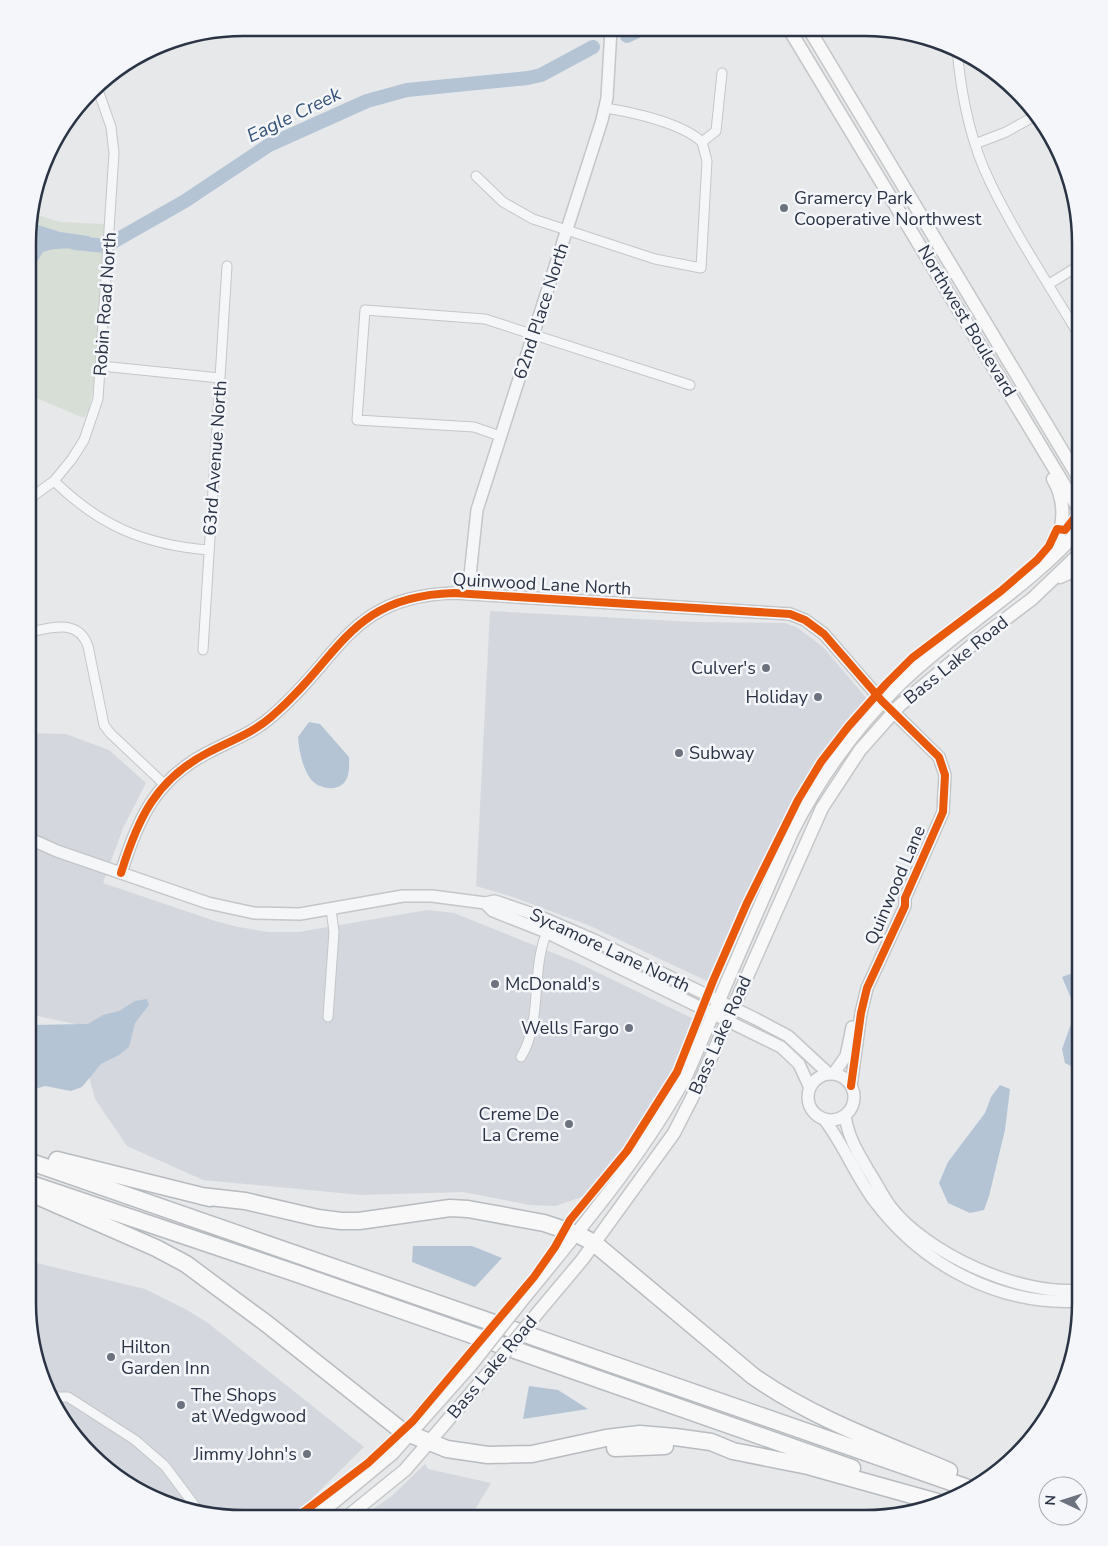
<svg xmlns="http://www.w3.org/2000/svg" width="1108" height="1546" viewBox="0 0 1108 1546" font-family="'Nunito Sans',sans-serif">
	<style>
		.built { fill: #d4d7dd }
		.green { fill: #d6ded6 }
		.water { fill: #b4c4d5 }
		.lines { fill: none; stroke-linecap: round; stroke-linejoin: round }
		.river { stroke: #b4c4d5; stroke-width: 14 }
		.minor-casing { stroke: #c4c6c8; stroke-width: 11 }
		.tertiary-casing { stroke: #c4c6c8; stroke-width: 14 }
		.secondary-casing { stroke: #c4c6c8; stroke-width: 15 }
		.motorway-casing { stroke: #b8bbbf; stroke-width: 19 }
		.minor { stroke: #f5f6f7; stroke-width: 9 }
		.tertiary { stroke: #f5f6f7; stroke-width: 11 }
		.secondary { stroke: #f8f8f8; stroke-width: 12 }
		.motorway { stroke: #f8f8f8; stroke-width: 16 }
		.secondary-bridge-casing { stroke: #c4c6c8; stroke-width: 15; stroke-linecap: butt }
		.secondary-bridge { stroke: #f8f8f8; stroke-width: 12 }
		.cycleway-casing { stroke: #f4f6f9; stroke-width: 11 }
		.cycleway { stroke: #e8590c; stroke-width: 8 }
		.poi-dot { fill: #6c737f; stroke: #f4f6f9; stroke-width: 2 }
		.labels { text-anchor: middle; dominant-baseline: central; stroke-width: 5; stroke-linejoin: round; paint-order: stroke }
		.poi-label { font-size: 18px; fill: #2b3445; stroke: #f4f6f9; text-anchor: start }
		.street-label { font-size: 18px; fill: #2b3445; stroke: #f4f6f9 }
		.water-label { font-size: 19px; font-style: italic; fill: #34527a; stroke: #f4f6f9 }
		.rim { fill: none; stroke: #2b3445; stroke-width: 2.5 }
	</style>
	<rect width="100%" height="100%" fill="#e6e8ea"/>
	<!-- built -->
	<path class="built" d="M490,611L695,622L785,623L798,628L823,647L868,700L842,731L803,789L709,982L588,925L510,896L476,886Z
		M29,733L66,734L109,750L146,783L123,828L103,883L215,921L238,927L268,932H299L427,910L454,913L576,962L696,1020L678,1062L661,1094L613,1165L585,1196L555,1206L530,1205L463,1192L361,1195L203,1180L127,1146L95,1099L75,1024L28,1014Z
		M28,1261L145,1289L187,1310L208,1323L364,1447L293,1517H215L123,1482L81,1445L50,1398L28,1303Z
		M425,1464L428,1469L491,1483L471,1516L361,1517L392,1496Z"/>
	<!-- green -->
	<path class="green" d="M30,213L60,222L104,224L94,385L89,409L84,418L29,395Z"/>
	<!-- water -->
	<path class="water" d="M29,222L60,232L89,236L94,245C81,253 62,244 43,252L29,274Z
		M309,722L320,724L349,757C349,764 350,773 346,780C339,793 317,789 310,778C302,767 299,750 298,737Z
		M1078,971L1080,972V1071L1065,1063L1062,1049L1076,1010L1062,977Z
		M147,999L149,1005L135,1023L129,1047L119,1055L101,1064L82,1087L71,1091L45,1086L28,1091V1025L88,1024L103,1015L119,1011L135,1001Z
		M1000,1085L1010,1089L1005,1130L989,1196L984,1210L970,1213L948,1203L939,1183L948,1162L985,1113L991,1097Z
		M413,1246H472L502,1258L475,1287L412,1262Z
		M529,1386L558,1390L588,1409L523,1419Z"/>
	<g class="lines">
		<!-- river -->
		<path class="river" d="M627,36L642,29
			M75,243L106,246L185,201L269,145L367,101L407,90L528,78L541,75L593,47"/>
		<defs>
			<path id="minor" d="M957,49C961,95 970,141 990,182C1016,236 1050,286 1080,337
				M605,108C632,112 682,123 702,142
				M975,144L1006,132L1033,117
				M476,176L503,202L533,219L655,259L701,268L707,161L702,142L716,131L722,73
				M1049,284L1080,265
				M101,366L220,378
				M500,436L474,427L357,420L365,310L485,319L690,385
				M54,481C100,526 145,545 209,550
				M29,499L54,481L72,459L84,440L98,399L114,153L111,127L97,87
				M29,632C51,628 78,618 88,646L104,725L110,733L164,784
				M203,650L227,266
				M328,1017L334,932L331,909
				M521,1057C544,1019 529,969 549,927
				M50,1397H68L135,1440L165,1466L198,1510"/>
			<path id="tertiary" d="M468,594L477,510L602,120L607,98L611,29
				M28,838L57,851L208,903L254,913L300,914L403,896H432L485,903L495,901L536,915L594,940L756,1019L788,1036L828,1073
				M121,873C138,818 156,779 209,752C230,741 253,733 271,717C340,659 348,596 454,593L790,614L805,620L824,634L882,701L939,757L945,775L943,812L905,898V906L867,988L861,1013L851,1086
				M485,903L493,911L546,932L781,1047L799,1064L810,1088
				M834,1073L846,1056L852,1027
				M808 1097a23 23 0 1 1 46 0a23 23 0 1 1-46 0Z
				M845,1115C848,1137 857,1151 868,1170C876,1182 882,1195 890,1206C927,1254 1020,1296 1080,1290
				M824,1119C844,1145 856,1177 876,1203C924,1266 1000,1306 1080,1301"/>
			<path id="secondary" d="M789,29L1080,511
				M809,29L1080,480
				M1052,555C1063,530 1068,504 1053,479
				M1060,577L1080,568
				M520,1303C580,1229 641,1158 687,1074L792,832C820,777 855,728 899,685C956,629 1027,589 1080,529
				M540,1310L582,1260L674,1133L701,1080L822,808L860,750L900,705L983,636L1032,599L1080,553
				M316,1517L392,1454L471,1365
				M347,1517L405,1470L490,1371"/>
			<path id="motorway" d="M57,1160L210,1198
				M28,1161L971,1489
				M28,1183L292,1272L852,1468
				M28,1192L156,1248L186,1264L267,1324L402,1431L447,1449L488,1455L532,1454L606,1438L640,1434L675,1437L711,1442L733,1451L808,1466L937,1502
				M201,1196L245,1201L318,1218L341,1221H359L450,1208L468,1209L544,1223L577,1234L594,1243L753,1376C812,1418 883,1443 949,1471
				M615,1448L665,1446"/>
		</defs>
		<!-- minor casing -->
		<use href="#minor" class="minor-casing"/>
		<!-- tertiary casing -->
		<use href="#tertiary" class="tertiary-casing"/>
		<!-- secondary casing -->
		<use href="#secondary" class="secondary-casing"/>
		<!-- motorway casing -->
		<use href="#motorway" class="motorway-casing"/>
		<!-- minor -->
		<use href="#minor" class="minor"/>
		<!-- tertiary -->
		<use href="#tertiary" class="tertiary"/>
		<!-- secondary -->
		<use href="#secondary" class="secondary"/>
		<!-- motorway -->
		<use href="#motorway" class="motorway"/>
		<defs>
			<path id="secondary-bridge" d="M471,1365L520,1303
				M490,1371L540,1310"/>
		</defs>
		<!-- secondary-bridge casing -->
		<use href="#secondary-bridge" class="secondary-bridge-casing"/>
		<!-- secondary-bridge -->
		<use href="#secondary-bridge" class="secondary-bridge"/>
		<defs>
			<path id="cycleway" d="M121,873C138,818 156,779 209,752C230,741 253,733 271,717C340,659 348,596 454,593L790,614L805,620L824,634L882,701L939,757L945,775L943,812L905,898V906L867,988L861,1013L851,1086
				M297,1517L368,1463L413,1421L534,1277L555,1247L570,1220L627,1151L677,1072L713,981L747,903L798,800L821,762L848,727L886,684L912,658L1001,591L1037,560L1049,546L1057,529L1065,530L1080,511"/>
		</defs>
		<!-- cycleway casing -->
		<use href="#cycleway" class="cycleway-casing"/>
		<!-- cycleway -->
		<use href="#cycleway" class="cycleway"/>
	</g>
	<!-- markers -->
	<g class="poi-dot">
		<circle cx="784" cy="208" r="5"/>
		<circle cx="766" cy="668" r="5"/>
		<circle cx="818" cy="697" r="5"/>
		<circle cx="679" cy="753" r="5"/>
		<circle cx="495" cy="984" r="5"/>
		<circle cx="629" cy="1028" r="5"/>
		<circle cx="569" cy="1124" r="5"/>
		<circle cx="111" cy="1357" r="5"/>
		<circle cx="181" cy="1405" r="5"/>
		<circle cx="307" cy="1454" r="5"/>
	</g>
	<g class="labels">
		<!-- poi labels -->
		<g class="poi-label">
			<text x="794" y="198">Gramercy Park<tspan x="794" dy="21">Cooperative Northwest</tspan></text>
			<text x="756" y="668" text-anchor="end">Culver's</text>
			<text x="808" y="697" text-anchor="end">Holiday</text>
			<text x="689" y="753">Subway</text>
			<text x="505" y="984">McDonald's</text>
			<text x="619" y="1028" text-anchor="end">Wells Fargo</text>
			<text x="559" y="1114" text-anchor="end">Creme De<tspan x="559" dy="21">La Creme</tspan></text>
			<text x="121" y="1347">Hilton<tspan x="121" dy="21">Garden Inn</tspan></text>
			<text x="191" y="1395">The Shops<tspan x="191" dy="21">at Wedgwood</tspan></text>
			<text x="297" y="1454" text-anchor="end">Jimmy John's</text>
		</g>
		<!-- street labels -->
		<g class="street-label">
			<text transform="translate(105 304) rotate(-86)">Robin Road North</text>
			<text transform="translate(541 311) rotate(-72)">62nd Place North</text>
			<text transform="translate(967 321) rotate(59)">Northwest Boulevard</text>
			<text transform="translate(215 458) rotate(-86)">63rd Avenue North</text>
			<text transform="translate(542 584) rotate(3)">Quinwood Lane North</text>
			<text transform="translate(956 660) rotate(-39)">Bass Lake Road</text>
			<text transform="translate(895 885) rotate(-67)">Quinwood Lane</text>
			<text transform="translate(610 950) rotate(25)">Sycamore Lane North</text>
			<text transform="translate(720 1035) rotate(-66)">Bass Lake Road</text>
			<text transform="translate(492 1367) rotate(-50)">Bass Lake Road</text>
		</g>
		<!-- water labels -->
		<g class="water-label">
			<text transform="translate(294 115) rotate(-26)">Eagle Creek</text>
		</g>
	</g>
	<!-- crop -->
	<path d="M0 0H1108V1546H0ZM243 36H865A207 207 0 0 1 1072 243V1303A207 207 0 0 1 865 1510H243A207 207 0 0 1 36 1303V243A207 207 0 0 1 243 36Z" fill="#f4f6f9" fill-rule="evenodd"/>
	<path class="rim" d="M243 36H865A207 207 0 0 1 1072 243V1303A207 207 0 0 1 865 1510H243A207 207 0 0 1 36 1303V243A207 207 0 0 1 243 36Z"/>
	<!-- north arrow -->
	<g transform="translate(1063 1501) rotate(274)"><circle r="24" fill="#f4f6f9" stroke="#a4a8b1"/>
	<path d="M0-4L9 19L0 12L-9 19Z" fill="#6c737f"/>
	<text y="-8" font-size="14" font-weight="bold" text-anchor="middle" fill="#2b3445">N</text>
	</g>
</svg>
